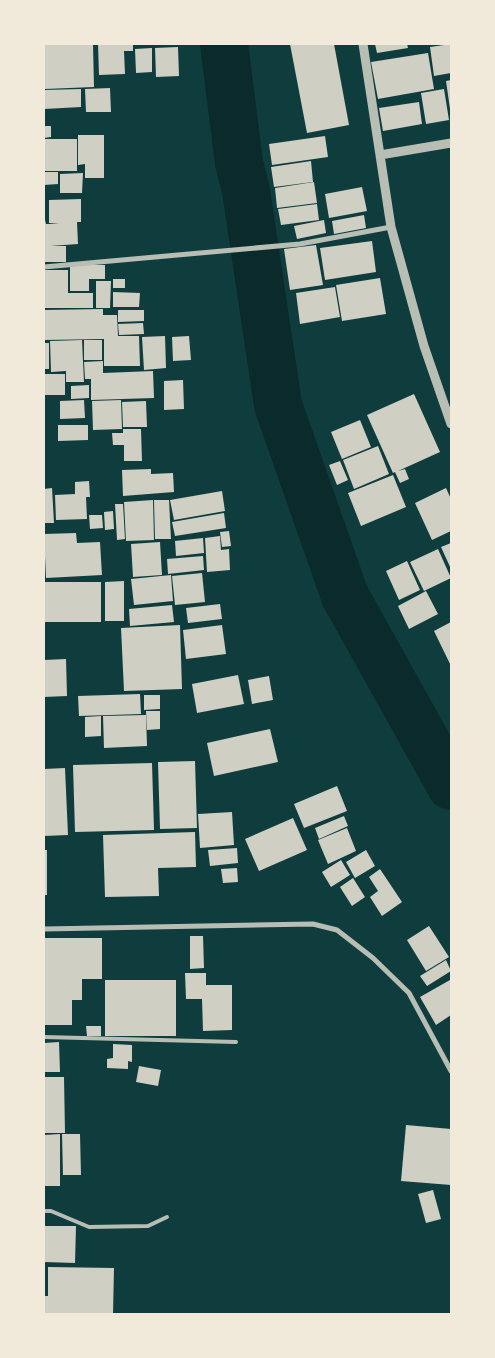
<svg xmlns="http://www.w3.org/2000/svg" width="495" height="1358" viewBox="0 0 495 1358" font-family="'Archivo Narrow',sans-serif">
	<style>
		.lines { fill: none; stroke-linecap: round; stroke-linejoin: round }
		.river { stroke: #0a2a2b; stroke-width: 48 }
		.building { fill: #cfcfc3 }
		.service { stroke: #b8beb3; stroke-width: 4 }
		.minor { stroke: #b8beb3; stroke-width: 5 }
		.tertiary { stroke: #b8beb3; stroke-width: 9 }
	</style>
	<rect width="100%" height="100%" fill="#0f3d3e"/>
	<g class="lines">
		<!-- river -->
		<path class="river" d="M224,44L239,163L246,191L278,405L345,596L451,786"/>
	</g>
	<!-- building -->
	<path class="building" d="M44,44H93L94,87L45,89Z
		M98,44H133V51H124L125,74L99,75Z
		M290,44H334L349,125L307,133Z
		M375,44H407L408,48L377,53Z
		M451,44V73L434,76L430,47Z
		M178,47L179,76L156,77L155,48Z
		M152,48V72L136,73L135,49Z
		M428,53L434,89L378,99L371,62Z
		M451,80V109H450L446,81Z
		M110,88L111,112H86L85,89Z
		M81,89V107L44,109V90Z
		M444,89L449,120L426,124L421,93Z
		M419,102L422,124L383,131L379,108Z
		M44,126H51V137L44,138Z
		M78,135H104V178H85V164L78,165Z
		M325,136L328,157L272,165L269,144Z
		M44,139H77V171H44Z
		M311,161L313,182L274,187L271,167Z
		M44,172H58V184L44,185Z
		M83,173L82,193H60V174Z
		M314,182L317,203L277,208L275,188Z
		M362,187L367,211L329,218L325,194Z
		M81,199V222H77L78,244L50,246H66V262H44V216L46,224H59L49,223V200Z
		M317,204L319,220L281,225L278,209Z
		M364,215L366,228L334,234L332,221Z
		M324,220L326,233L297,239L294,226Z
		M372,241L376,272L325,280L320,248Z
		M316,245L323,285L290,290L284,249Z
		M70,265H105V279H89V291H70Z
		M44,270H68V293H93V308H44Z
		M380,278L386,314L342,321L336,285Z
		M113,279H125V288H113Z
		M96,281H111L110,308H96Z
		M335,287L340,317L300,324L296,293Z
		M113,292L140,293L139,307H113Z
		M103,309V315H117L118,336H139L140,366H104V339L44,340V310Z
		M118,310H144V321L118,322Z
		M143,323L144,334L119,335L118,324Z
		M165,336L166,368L144,370L142,337Z
		M189,336L191,360L173,361L172,337Z
		M82,340L84,382H66V371L51,372L50,341Z
		M84,340H102V360H84Z
		M44,343H49V369H44Z
		M103,361V373L153,371L154,398L91,400V379H85L84,362Z
		M44,374H65V395H44Z
		M183,380L184,409L164,410V381Z
		M89,385V398L71,399V386Z
		M414,394L440,452L398,471L405,469L409,479L400,483L395,472L393,473L367,415Z
		M84,400L85,418L60,419V401Z
		M121,400L122,429L93,430L92,401Z
		M146,401L147,427H123L122,402Z
		M360,420L371,447L342,459L331,432Z
		M58,425H88V440L58,441Z
		M123,429H141L142,461H124V445H113L112,433H123Z
		M378,446L389,474L354,489L343,460Z
		M340,461L348,480L337,485L329,465Z
		M151,469V474L173,473L174,492L123,496L122,470Z
		M393,475L406,507L361,526L348,493Z
		M89,481L90,497H86L87,519L56,520L55,495L75,494V482Z
		M52,488L54,523H44V489Z
		M446,488L451,499V531L432,540L415,503Z
		M222,491L225,511L174,520L170,500Z
		M153,500L154,540L126,541L124,502Z
		M154,500H169L171,539H155Z
		M115,504H123L125,539L117,540Z
		M113,511L114,529L105,530L104,512Z
		M224,513L226,528L175,536L172,522Z
		M89,515H102L103,528L90,529Z
		M229,531L231,546L222,547L220,532Z
		M76,533L77,543L100,542L102,575L46,578L44,534Z
		M220,536L221,550L229,549L230,570L207,572L205,538Z
		M203,538L204,553L176,556L175,541Z
		M160,542L162,575L133,577L131,544Z
		M451,543V569L441,547Z
		M438,549L451,578L424,591L410,562Z
		M203,556L204,570L168,574L167,559Z
		M407,561L420,590L399,600L386,571Z
		M202,573L205,602L175,605L172,576Z
		M171,575L173,601L134,605L131,579Z
		M124,581V621H105V582Z
		M44,582H101V622H44Z
		M426,591L438,614L409,629L398,606Z
		M220,604L222,619L188,623L186,608Z
		M172,605L174,622L130,626L129,609Z
		M451,622V666L434,631Z
		M180,625L182,689L124,691L121,628Z
		M222,625L226,654L186,659L183,630Z
		M66,659L67,696L44,697V660Z
		M238,675L244,704L197,713L192,684Z
		M269,676L273,700L252,704L248,680Z
		M140,694L141,714L79,716L78,696Z
		M144,695H160V709L144,710Z
		M146,711H160V729L147,730Z
		M146,715L147,746L104,748L103,716Z
		M101,716V736L85,737V717Z
		M270,729L278,762L214,776L207,743Z
		M195,761L197,828L160,829L158,762Z
		M152,763L154,830L75,832L73,765Z
		M65,768L68,835L44,836V769Z
		M337,786L347,811L304,828L294,804Z
		M232,812L234,845L200,848L198,814Z
		M344,816L348,826L319,839L315,828Z
		M293,818L307,850L259,871L245,839Z
		M347,828L356,851L328,864L318,840Z
		M195,832L196,867L158,868L159,896L105,897L103,835Z
		M237,848L238,863L210,866L208,850Z
		M44,850H47V895H44Z
		M366,850L375,866L355,878L346,862Z
		M341,860L350,875L331,887L322,872Z
		M237,868L238,882L223,883L221,869Z
		M380,869L402,902L382,916L370,897L378,891L369,877Z
		M353,878L365,897L352,906L340,887Z
		M429,926L449,957L426,971L407,940Z
		M190,936H203L204,968L190,969Z
		M44,938H102V979H82V1000H72V1025H44Z
		M446,960L451,971L427,986L420,976Z
		M185,973H206V985H232V1030L203,1031L202,999H186Z
		M105,980H176V1036H105Z
		M450,980L451,1015L436,1025L420,997Z
		M86,1026H101V1036H87Z
		M59,1042L60,1072H44V1043Z
		M113,1044L132,1045V1062L128,1061V1069L107,1068V1059L113,1058Z
		M139,1066L161,1070L158,1086L136,1082Z
		M44,1077H64L65,1133H44Z
		M406,1125L451,1129V1185L401,1181Z
		M60,1134V1186H44V1135Z
		M62,1134H80L81,1175H63Z
		M433,1190L441,1219L426,1223L418,1194Z
		M44,1226H76L75,1263L44,1262Z
		M48,1267L114,1268L113,1314H44V1296H48Z"/>
	<g class="lines">
		<!-- service -->
		<path class="service" d="M44,1037L236,1042
			M44,1211H51L89,1227L148,1226L167,1217"/>
		<!-- minor -->
		<path class="minor" d="M44,267L300,244L391,227
			M44,929L313,924L337,930L373,958L409,993L451,1071"/>
		<!-- tertiary -->
		<path class="tertiary" d="M363,44L391,227L424,346L451,424
			M380,155L451,143"/>
	</g>
	<!-- border -->
	<rect width="495" height="1358" fill="none" stroke="#f1e9da" stroke-width="90"/>
</svg>
